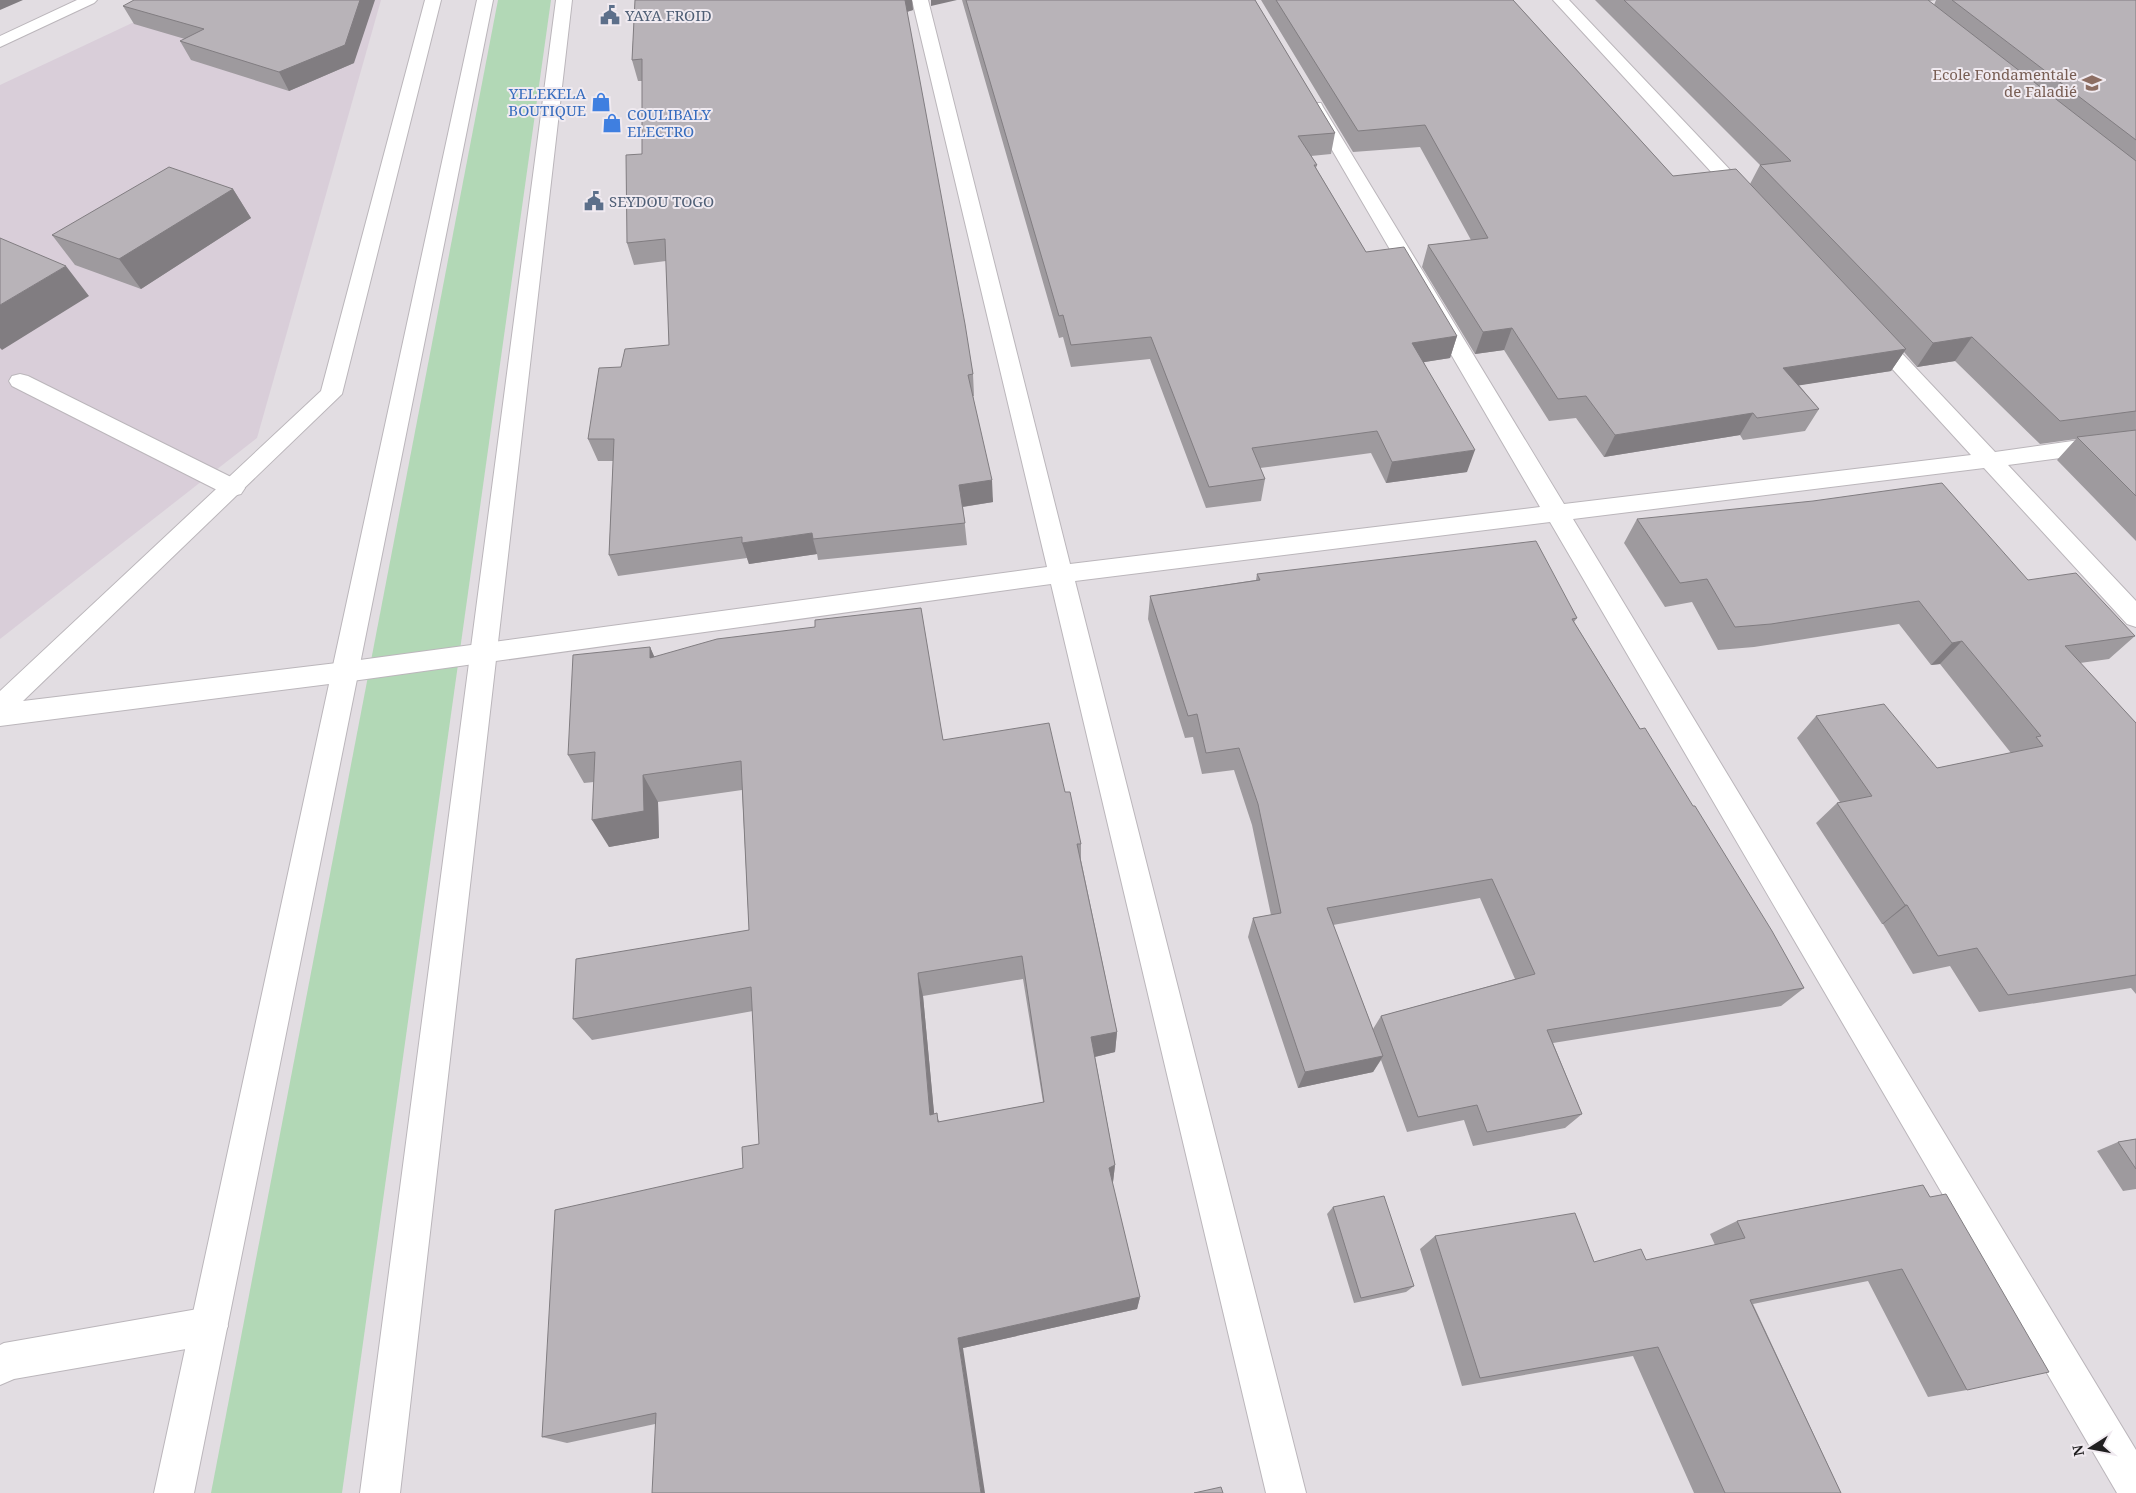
<svg xmlns="http://www.w3.org/2000/svg" width="2136" height="1493" viewBox="0 0 2136 1493" font-family="'Noto Serif',serif">
	<style>
		.built { fill: #d9ced9 }
		.green { fill: #b2d8b6 }
		.lines { fill: none; stroke-linecap: round; stroke-linejoin: round }
		.lane-casing { stroke: #bbb6bb; stroke-width: 2 }
		.street-casing { stroke: #bbb6bb; stroke-width: 2 }
		.secondary-casing { stroke: #bbb6bb; stroke-width: 2 }
		.lane { fill: #fff; fill-rule: evenodd }
		.street { fill: #fff; fill-rule: evenodd }
		.secondary { fill: #fff; fill-rule: evenodd }
		.wall { fill: #9e9a9e; fill-rule: evenodd }
		.shaded-wall { fill: #817d81 }
		.building { fill: #b8b3b8; stroke: #817d81; fill-rule: evenodd }
		.labels { text-anchor: middle; dominant-baseline: central; stroke-width: 4; stroke-linejoin: round; paint-order: stroke }
		.far-service-label { font-size: 15px; fill: #4e5e75; stroke: #f0eaf0; text-anchor: start }
		.far-education-label { font-size: 15px; fill: #785e54; stroke: #f0eaf0; text-anchor: end }
		.far-shop-label { font-size: 15px; fill: #366cbe; stroke: #f0eaf0; text-anchor: end }
	</style>
	<rect width="100%" height="100%" fill="#e2dde2"/>
	<!-- built -->
	<path class="built" d="M181,0H381L257,438L0,639V85Z"/>
	<!-- green -->
	<path class="green" d="M498,0H551L342,1493H211Z"/>
	<g class="lines">
		<defs>
			<path id="lane" d="M20,374L28,376L241,482L245,488L241,494L233,496L225,494L12,386L9,381L12,376Z"/>
			<path id="street" d="M77,0H97L94,3L0,47V36Z
				M425,0H441L342,394L23,701L345,662L1047,567L912,0H928L1070,564L1540,507L1307,107L1309,103H1321L1323,107L1564,504L1971,455L1864,338L1861,333L1864,328L1871,327L1878,328L1995,452L2136,432V448L2008,465L2136,601V627L2127,624L1984,468L1573,519L2136,1450V1493H2117L1550,522L1075,581L1306,1493H1266L1051,584L345,682L0,726V691L321,391Z
				M1553,0H1569L1752,193L1754,197L1752,201L1745,203L1738,201Z
				M209,1307L222,1313L228,1326L222,1339L209,1345L14,1379L0,1385V1345L4,1343Z"/>
			<path id="secondary" d="M477,0H493L194,1493H154Z
				M556,0H572L400,1493H360Z"/>
		</defs>
		<!-- lane casing -->
		<use href="#lane" class="lane-casing"/>
		<!-- street casing -->
		<use href="#street" class="street-casing"/>
		<!-- secondary casing -->
		<use href="#secondary" class="secondary-casing"/>
		<!-- lane -->
		<use href="#lane" class="lane"/>
		<!-- street -->
		<use href="#street" class="street"/>
		<!-- secondary -->
		<use href="#secondary" class="secondary"/>
	</g>
	<!-- wall -->
	<path class="wall" d="M635,0H912L913,10L907,12L973,374L974,396H973L993,502L963,507L967,545L818,560L817,554L749,564L747,558L618,576L609,555L613,461H598L588,439L621,367L669,345L666,261L634,265L627,243L642,154V81H638L632,60Z
		M962,0H1255L1335,133L1331,154L1311,156L1317,165L1316,168L1366,252L1457,336L1450,358L1424,362L1467,472L1386,483L1371,453L1260,468L1265,479L1261,501L1206,508L1150,359L1071,367L1063,337L1059,338Z
		M1261,0H1513L1673,176L1750,184L1760,165L1595,0H1936L1929,1L1934,5L1936,0H2136V541L2057,460L2076,439L2040,444L1955,361L1917,367L1904,352L1891,371L1799,385L1819,409L1805,431L1743,440L1740,435L1604,457L1576,418L1549,421L1504,350L1475,354L1422,267L1428,245L1471,240L1420,147L1353,152Z
		M123,6L354,63L289,91L191,60L180,41L185,39L134,24Z
		M233,189L251,218L141,289L75,265L52,235Z
		M1637,519L2028,580L2135,636L2109,659L2080,663L2136,723V994L2131,988L1979,1012L1950,966L1913,974L1883,924H1882L1816,823L1837,803L1840,802L1797,738L1816,716L1937,768L2011,753L1940,664L1931,665L1899,624L1754,647L1718,650L1692,602L1665,607L1624,543Z
		M1257,574L1577,618L1574,622L1640,729L1804,988L1781,1006L1553,1043L1582,1114L1565,1128L1473,1146L1464,1120L1407,1132L1381,1060L1373,1072L1298,1088L1248,937L1253,918L1271,915L1252,825L1234,770L1202,774L1193,737L1185,738L1148,619L1150,596L1256,580ZM1480,898L1515,979L1381,1016L1373,1029L1333,925Z
		M650,647L654,657L943,740L1065,792L1081,844V860L1117,1032L1115,1052L1095,1057L1115,1165L1113,1182L1112,1183L1140,1297L1137,1309L963,1348L655,1424L567,1443L542,1437L743,1168L759,1144L753,1011L592,1040L573,1019L749,930L742,790L658,802L659,838L609,847L594,782L584,783L568,755ZM1023,979L1043,1102L940,1122L934,1114L923,996Z
		M2136,1139V1189L2123,1191L2097,1151L2118,1142Z
		M1923,1185L1967,1390L1928,1397L1868,1281L1753,1304L1841,1493H1694L1633,1356L1462,1386L1420,1249L1435,1236L1594,1262L1646,1260L1715,1245L1710,1234L1737,1221Z
		M1333,1207L1414,1286L1406,1292L1354,1303L1327,1214Z"/>
	<!-- shaded-wall -->
	<path class="shaded-wall" d="M0,0H23L0,10Z
		M360,0H375L354,63L289,91L279,72Z
		M904,0H912L913,10L906,12Z
		M931,0H957L931,6Z
		M233,189L251,218L141,289L119,259Z
		M66,266L89,296L2,350L0,348V305Z
		M1512,328L1504,350L1475,354L1483,332Z
		M1457,336L1450,358L1406,365L1412,343Z
		M1972,337L1955,361L1917,367L1933,343Z
		M1906,349L1891,371L1770,390L1783,368Z
		M1753,413L1740,435L1604,457L1615,435Z
		M1475,450L1467,472L1386,483L1392,462Z
		M992,480L993,502L961,507L959,485Z
		M812,533L813,539L817,554L749,564L742,543Z
		M1962,641L1940,664L1931,665L1952,643Z
		M650,647L663,676L650,658Z
		M643,775L658,802L659,838L609,847L592,820Z
		M1905,905H1907L1883,924H1882Z
		M918,973L923,996L936,1133L930,1115Z
		M1117,1032L1115,1052L1090,1058L1091,1037Z
		M1383,1056L1373,1072L1298,1088L1305,1072Z
		M1115,1165L1113,1182L1107,1185L1109,1168Z
		M1140,1297L1137,1309L963,1348L985,1493H981L958,1338Z"/>
	<!-- building -->
	<path class="building" d="M134,0H360L345,45L279,72L180,41L204,29L123,6Z
		M635,0H905L965,324L973,374L968,375L992,480L959,485L965,523L813,539L812,533L742,543V537L609,555L614,439H588L599,368L621,367L625,349L669,345L665,239L627,243L626,155L642,154V59L632,60Z
		M966,0H1255L1335,133L1298,136L1317,165H1314L1366,252L1404,247L1457,336L1412,343L1475,450L1392,462L1377,431L1252,448L1265,479L1209,487L1151,337L1071,345L1063,315L1059,316Z
		M1276,0H1513L1673,176L1736,169L1906,349L1783,368L1819,409L1757,418L1753,413L1615,435L1586,396L1558,399L1512,328L1483,332L1428,245L1488,238L1425,125L1358,131Z
		M1624,0H1928L2136,161V411L2060,421L1972,337L1933,343L1760,165L1791,161Z
		M1952,0H2136V140Z
		M169,167L233,189L119,259L52,235Z
		M0,238L66,266L0,305Z
		M2136,430V496L2077,437Z
		M1942,483L2028,580L2076,573L2135,636L2065,646L2136,723V975L2008,995L1977,948L1938,956L1907,905H1905L1837,803L1872,796L1816,716L1884,704L1937,768L2043,746L2036,737L2041,736L1962,641L1952,643L1919,601L1771,624L1735,627L1707,579L1680,583L1637,519L1813,501Z
		M1536,541L1577,618L1572,619L1640,729L1645,728L1693,806H1695L1772,931L1804,988L1547,1030L1582,1114L1487,1132L1477,1105L1418,1117L1381,1016L1535,974L1492,879L1327,908L1383,1056L1305,1072L1253,918L1281,913L1258,804L1239,748L1206,753L1197,714L1188,716L1150,596L1260,580L1257,574Z
		M921,608L943,740L1049,723L1065,792H1070L1081,844H1077L1117,1032L1091,1037L1115,1165L1109,1168L1140,1297L958,1338L981,1493H652L656,1413L542,1437L555,1210L743,1168L742,1147L759,1144L751,987L573,1019L576,959L749,930L741,761L643,775L644,811L592,820L595,752L568,755L573,655L650,647V658L717,639L815,627V620ZM1022,956L1044,1102L938,1122L937,1113L930,1115L918,973Z
		M2136,1139V1169L2118,1142Z
		M1923,1185L1930,1197L1946,1194L2049,1372L1967,1390L1902,1269L1750,1300L1841,1493H1725L1658,1347L1480,1378L1435,1236L1575,1213L1594,1262L1641,1249L1646,1260L1745,1238L1737,1221Z
		M1384,1196L1414,1286L1361,1298L1333,1207Z
		M1221,1487L1223,1493H1194Z"/>
	<!-- icons -->
	<defs>
		<symbol id="civic-bare" viewBox="-9 -9 18 18"><path d="M-.6-6.5H3V-4.5H.6V-3L4-1V1h2V6H-6V1h2V-1L-.6-3ZM-1.2 2.5V6h2.4V2.5Z" fill="#5c6f8a" stroke="#f0eaf0" stroke-width="2.5" paint-order="stroke"/></symbol>
		<symbol id="school-bare" viewBox="-9 -9 18 18"><path d="M0-5L7-2L0 1L-7-2ZM-4 1L0 2.5L4 1V4Q0 6-4 4Z" fill="#8d6e63" stroke="#f0eaf0" stroke-width="2.5" paint-order="stroke"/></symbol>
		<symbol id="shop-bare" viewBox="-9 -9 18 18"><path d="M-5-2.5h2.3a2.7 3.5 0 0 1 5.4 0H5L5.5 6h-11ZM-1.5-2.5h3a1.5 2.3 0 0 0-3 0Z" fill="#3f7fe0" stroke="#f0eaf0" stroke-width="2.5" paint-order="stroke"/></symbol>
	</defs>
	<g fill-rule="evenodd">
		<use href="#civic-bare" x="596" y="1" width="28" height="28"/>
		<use href="#school-bare" x="2078" y="69" width="28" height="28"/>
		<use href="#shop-bare" x="587" y="88" width="28" height="28"/>
		<use href="#shop-bare" x="598" y="109" width="28" height="28"/>
		<use href="#civic-bare" x="580" y="187" width="28" height="28"/>
	</g>
	<g class="labels">
		<!-- far-service labels -->
		<g class="far-service-label">
			<text x="625" y="15">YAYA FROID</text>
			<text x="609" y="201">SEYDOU TOGO</text>
		</g>
		<!-- far-education labels -->
		<g class="far-education-label">
			<text x="2077" y="74">Ecole Fondamentale<tspan x="2077" dy="17">de Faladié</tspan></text>
		</g>
		<!-- far-shop labels -->
		<g class="far-shop-label">
			<text x="586" y="93">YELEKELA<tspan x="586" dy="17">BOUTIQUE</tspan></text>
			<text x="627" y="114" text-anchor="start">COULIBALY<tspan x="627" dy="17">ELECTRO</tspan></text>
		</g>
	</g>
	<!-- north arrow -->
	<g transform="translate(2091 1448) rotate(259)" stroke="#f0eaf0" stroke-width="4" paint-order="stroke">
	<path d="M0-4L9 19L0 12L-9 19Z" fill="#201f20"/>
	<text y="-8" font-size="14" font-weight="bold" text-anchor="middle" fill="#201f20">N</text>
	</g>
</svg>
